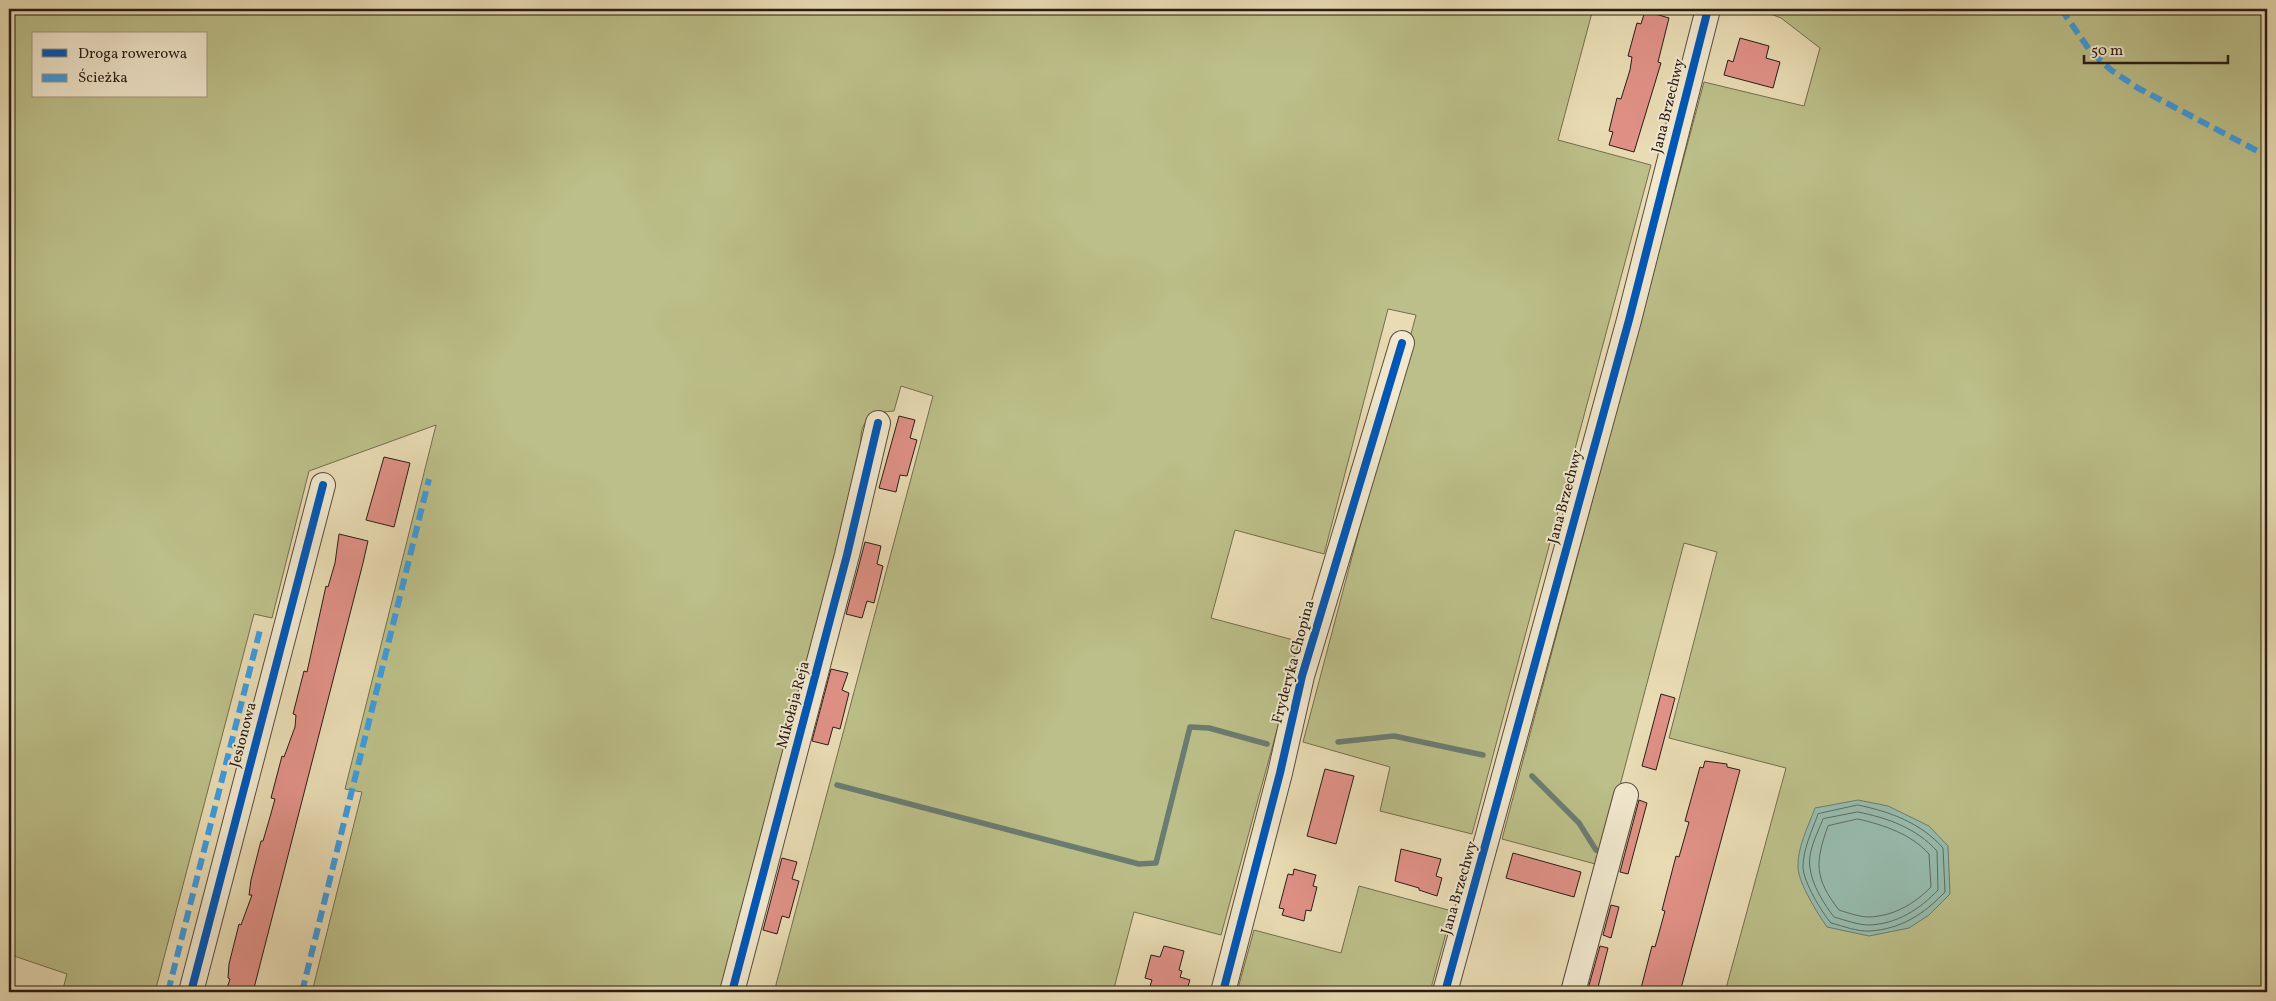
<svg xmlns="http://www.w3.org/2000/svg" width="2276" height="1001" viewBox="0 0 2276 1001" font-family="Vollkorn,serif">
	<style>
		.green { fill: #bcbf89; stroke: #726e4f; fill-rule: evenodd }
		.water { fill: #97bcae; stroke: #6b7c71 }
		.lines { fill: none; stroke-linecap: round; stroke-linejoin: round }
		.shore { stroke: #606c62; stroke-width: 1 }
		.stream { stroke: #6b7c71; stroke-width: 5.5 }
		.building { fill: #e09187; stroke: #291c15 }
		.minor-casing { stroke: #594c3d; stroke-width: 26 }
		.minor { stroke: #f1e8ce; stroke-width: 24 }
		.quiet { stroke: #3d9bdf; stroke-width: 6; stroke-dasharray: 12 6; stroke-linecap: butt }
		.cycleway-casing { stroke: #f1e8ce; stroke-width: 11 }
		.cycleway { stroke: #0057b8; stroke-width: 8 }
		.labels { text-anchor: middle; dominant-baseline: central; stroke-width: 4; stroke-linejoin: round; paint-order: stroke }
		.street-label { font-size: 15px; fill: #291c15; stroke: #f1e8ce }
	</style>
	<rect width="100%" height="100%" fill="#e9dcb4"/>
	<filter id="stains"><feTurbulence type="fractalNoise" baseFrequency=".004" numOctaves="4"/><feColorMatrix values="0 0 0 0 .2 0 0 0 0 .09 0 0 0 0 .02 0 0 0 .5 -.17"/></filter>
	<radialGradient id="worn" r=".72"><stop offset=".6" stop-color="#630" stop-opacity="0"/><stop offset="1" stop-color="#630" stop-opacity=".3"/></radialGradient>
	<!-- green -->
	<path class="green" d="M9,9H1593L1558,140L1651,165L1472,834L1380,811L1390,767L1303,742L1416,315L1388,309L1324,554L1235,530L1211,618L1301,642L1221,935L1134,912L1113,992H774L933,396L901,386L894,411C858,413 859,432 862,462L723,992H312L362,792L345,789L436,425L309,471L272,618L254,614L155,992H74L63,989L67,974L14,956L9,972ZM34,34H206V96H34Z
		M1758,9H2267V992H1725L1786,768L1669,738L1717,552L1684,543L1599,865L1502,839L1704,82L1804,106L1820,48L1781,18Z
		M1359,886L1452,911L1430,992H1237L1254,930L1341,953Z"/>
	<!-- water -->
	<path class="water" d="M1858,800L1888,806L1929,826L1948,846L1950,894L1929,915L1909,928L1869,936L1827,927C1818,914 1799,884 1798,868C1797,848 1808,827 1815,808Z"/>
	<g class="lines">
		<!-- shore -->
		<path class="shore" d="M1858,805C1891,812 1921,823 1943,848L1945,892C1924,914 1901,929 1870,931C1858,932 1843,926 1831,923C1822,913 1803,881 1803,867C1803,849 1812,831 1818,814Z
			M1858,812C1888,818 1916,828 1937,851L1938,890C1920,909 1897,924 1869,925C1858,925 1845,920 1834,917C1824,904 1812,885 1810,868C1807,853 1817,834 1823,819Z
			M1858,819C1884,825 1911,834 1929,854L1931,887C1914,904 1894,916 1869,917C1860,917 1848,913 1839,910C1814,878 1815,862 1828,826Z"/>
		<!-- stream -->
		<path class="stream" d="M1338,742L1394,736L1483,755
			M1532,776L1579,823L1596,850
			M837,785L1139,864L1156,863L1190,727L1209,728L1267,744"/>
	</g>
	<!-- building -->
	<path class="building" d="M1645,11L1669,18L1658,62L1661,63L1634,152L1609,145L1613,132L1609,131L1617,98L1621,99L1630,70L1632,57L1628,56L1637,23L1641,24Z
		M1740,38L1769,46L1766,58L1780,62L1773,88L1724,75L1728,60L1733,62Z
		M899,416L915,420L910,438L917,440L907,476L900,475L896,492L879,488Z
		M384,457L410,463L394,527L366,520Z
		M339,534L368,541L363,563L253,992H228L229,988H227L230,979L228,978L229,964L239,924L241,925L252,895H249L251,880L261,841H263L270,817L275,799L271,798L282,756L284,757L295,727L296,715L293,714L304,671L307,672L326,586L328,587L335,563Z
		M865,542L881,546L877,564L883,566L874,603L867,601L862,618L846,614Z
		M831,669L848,673L842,690L849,693L840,729L833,727L828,745L812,741Z
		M1661,694L1675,698L1656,770L1642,766Z
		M1705,761L1727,764V767L1740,770L1680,992H1640L1652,946L1655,947L1657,940L1665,911L1662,910L1676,856L1679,857L1689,822L1685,821L1700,767L1703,768Z
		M1325,769L1354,776L1336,844L1307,836Z
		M1639,800L1647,803L1628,874L1620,872Z
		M1401,849L1441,859L1436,876L1442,878L1437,896L1419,890V888L1395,881Z
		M1513,853L1581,872L1574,897L1506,878Z
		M782,858L797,862L792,879L799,881L789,918L782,916L777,934L763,930Z
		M1294,869L1316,875L1313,886L1317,887L1311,911L1306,910L1304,921L1282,915L1284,909L1279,908L1288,874L1293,875Z
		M1611,905L1619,907L1611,938L1603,935Z
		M1164,946L1184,951L1179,970L1182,971L1180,977L1190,980L1186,992H1159L1149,989L1152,980L1145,978L1151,955L1160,957Z
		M1600,946L1608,948L1597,991L1588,989Z"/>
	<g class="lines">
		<defs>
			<path id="minor" d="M191,992L323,485
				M732,992L847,555L878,423
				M1223,992L1280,773L1302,676L1402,343
				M1445,992L1629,320L1708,9
				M1573,992L1626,795"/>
		</defs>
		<!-- minor casing -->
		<use href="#minor" class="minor-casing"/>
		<!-- minor -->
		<use href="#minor" class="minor"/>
		<!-- quiet -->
		<path class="quiet" d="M2061,9L2091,52L2111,70L2138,88L2267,156
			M168,992L260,630
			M302,992L429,479"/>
		<defs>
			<path id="cycleway" d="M191,992L323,485
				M732,992L847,555L878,423
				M1223,992L1280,773L1302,676L1402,343
				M1445,992L1629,320L1708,9"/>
		</defs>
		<!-- cycleway casing -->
		<use href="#cycleway" class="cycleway-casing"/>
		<!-- cycleway -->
		<use href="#cycleway" class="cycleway"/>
	</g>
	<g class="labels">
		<!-- street labels -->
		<g class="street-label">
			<text transform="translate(1669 106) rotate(-76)">Jana Brzechwy</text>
			<text transform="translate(1566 497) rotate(-75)">Jana Brzechwy</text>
			<text transform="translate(1294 662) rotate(-75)">Fryderyka Chopina</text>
			<text transform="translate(794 705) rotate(-75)">Mikołaja Reja</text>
			<text transform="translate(244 735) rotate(-75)">Jesionowa</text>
			<text transform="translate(1460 888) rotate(-74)">Jana Brzechwy</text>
		</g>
	</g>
	<!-- margin -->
	<rect width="2276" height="1001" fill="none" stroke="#e9dcb4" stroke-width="30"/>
	<rect x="10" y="10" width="2256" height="981" fill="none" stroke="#291c15" stroke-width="2.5"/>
	<rect x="15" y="15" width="2246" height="971" fill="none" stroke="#291c15"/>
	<!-- legend -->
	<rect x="32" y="32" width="175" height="65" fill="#f1e8ce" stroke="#a19684"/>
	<rect x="42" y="49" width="25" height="8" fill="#0057b8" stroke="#a19684"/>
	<text x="78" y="58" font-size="15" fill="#291c15">Droga rowerowa</text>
	<rect x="42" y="74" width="25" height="8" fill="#3d9bdf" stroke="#a19684"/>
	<text x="78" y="82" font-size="15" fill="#291c15">Ścieżka</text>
	<!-- scale -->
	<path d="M2084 55v8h144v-8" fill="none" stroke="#291c15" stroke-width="2.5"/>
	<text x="2091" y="55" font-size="15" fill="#291c15" stroke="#f1e8ce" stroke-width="4" paint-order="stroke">50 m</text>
	<rect width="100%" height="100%" filter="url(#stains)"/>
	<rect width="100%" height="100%" fill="url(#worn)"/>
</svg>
